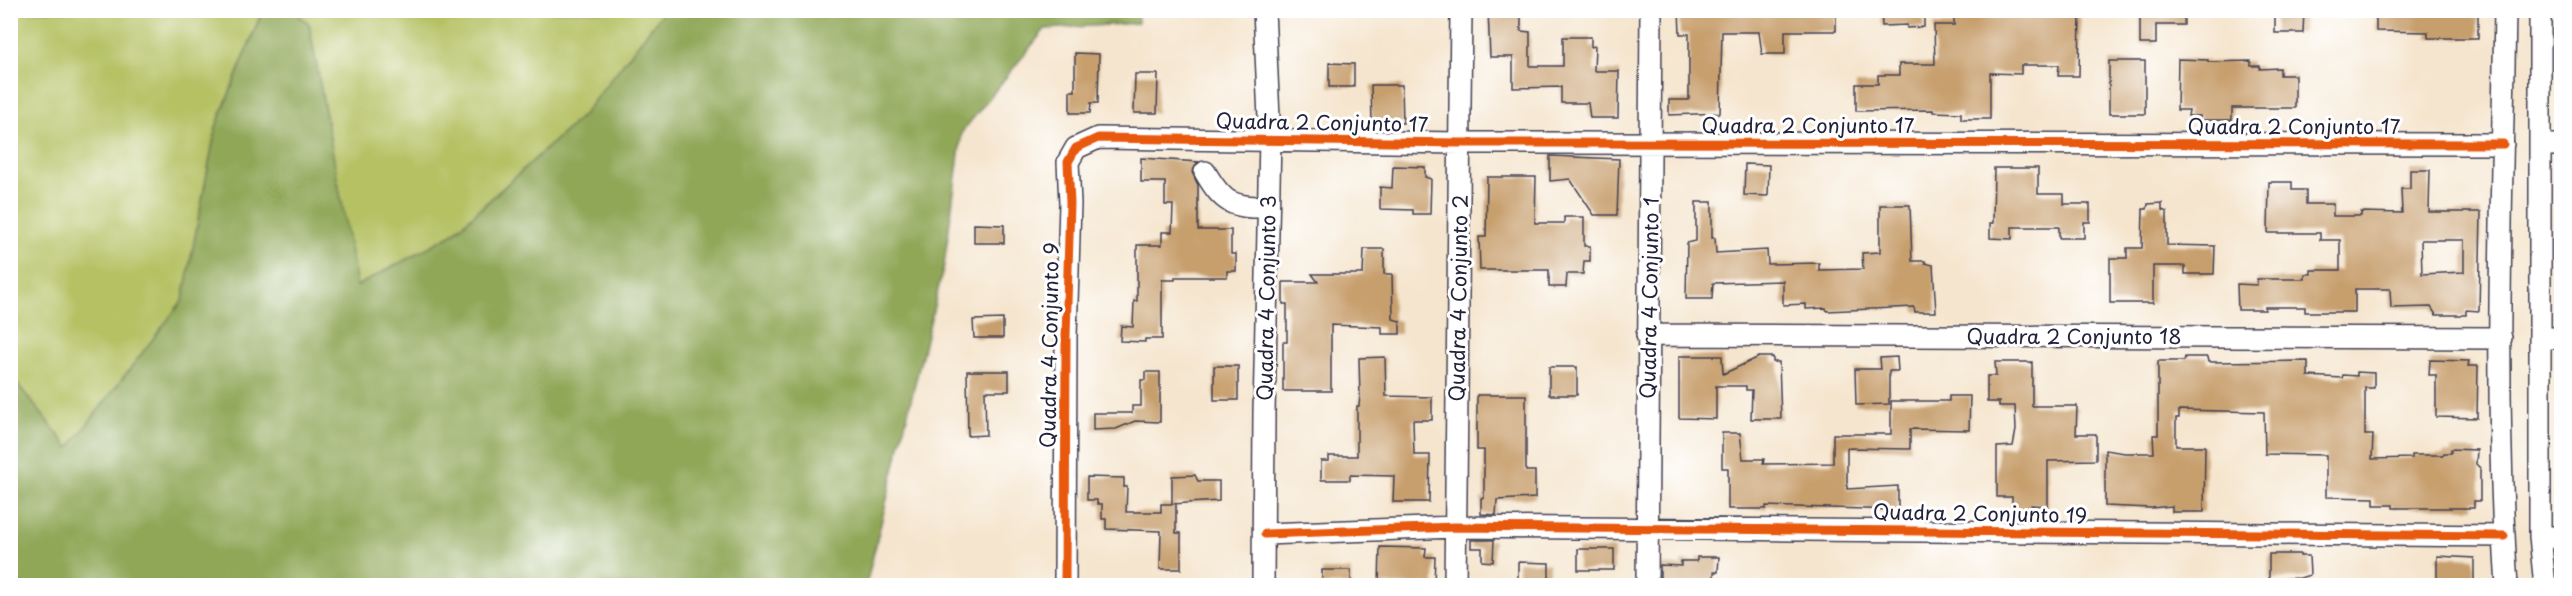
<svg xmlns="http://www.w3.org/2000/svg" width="2572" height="596" viewBox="0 0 2572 596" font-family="'Playpen Sans',sans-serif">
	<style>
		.green { fill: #b5c163; stroke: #6c724f; stroke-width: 1.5 }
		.forest { fill: #90a759; stroke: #59644a; stroke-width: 1.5 }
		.building { fill: #c79f6d; fill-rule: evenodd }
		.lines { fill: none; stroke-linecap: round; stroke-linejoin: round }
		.minor-casing { stroke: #423f51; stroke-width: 24 }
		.minor { stroke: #fff; stroke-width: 21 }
		.cycleway-casing { stroke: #fff; stroke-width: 13 }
		.cycleway { stroke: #e8590c; stroke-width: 9 }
		.labels { text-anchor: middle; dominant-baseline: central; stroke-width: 6; stroke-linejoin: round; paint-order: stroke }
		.street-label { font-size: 20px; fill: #22223b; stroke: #fff }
	</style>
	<rect width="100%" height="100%" fill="#fff"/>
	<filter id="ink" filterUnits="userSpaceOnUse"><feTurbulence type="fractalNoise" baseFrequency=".0167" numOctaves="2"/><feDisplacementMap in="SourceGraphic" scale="12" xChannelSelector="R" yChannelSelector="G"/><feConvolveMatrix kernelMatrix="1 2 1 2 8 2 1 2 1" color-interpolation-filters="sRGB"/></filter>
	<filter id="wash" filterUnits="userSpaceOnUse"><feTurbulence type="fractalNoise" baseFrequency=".008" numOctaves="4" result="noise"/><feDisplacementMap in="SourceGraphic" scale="24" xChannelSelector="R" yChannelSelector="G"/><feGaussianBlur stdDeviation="1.35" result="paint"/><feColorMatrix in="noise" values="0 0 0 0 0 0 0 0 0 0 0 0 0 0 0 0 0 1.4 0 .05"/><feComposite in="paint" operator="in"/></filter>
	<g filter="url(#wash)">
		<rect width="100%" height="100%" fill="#f5e5ce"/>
		<!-- green -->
		<path class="green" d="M11,11H262L216,127L183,300L69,449L11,376Z
			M294,11H664L583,115L452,234L357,287L309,24Z"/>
		<!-- forest -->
		<path class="forest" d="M263,10L294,11L309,24L357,286L453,234L583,115L664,11L1137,10L1138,23L1045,29L962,132L944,265L866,585H11V376L69,448L183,300L216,127Z"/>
		<g id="blocks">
			<!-- building -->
			<path class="building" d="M1488,10H1521V31L1530,32V66H1563V37H1591V47L1595,46L1594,71H1619L1618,118H1590L1588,103H1561V87L1513,88V57H1490Z
				M1679,10H1836V31H1785V54H1762L1759,32H1722L1720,113L1669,115V100H1689V34H1680Z
				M1881,10H1924V27L1907,28V25L1882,26Z
				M2080,10L2079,76H2058L2059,65H2021V74L1990,73V119H1961V113L1933,112V110L1856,111V84H1878V75H1899V64H1935L1934,25H1954V16H1964L1965,11H1981V15H2022L2021,11Z
				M2140,10H2184V25H2156V44H2140Z
				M2275,10H2304L2303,33H2275Z
				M2376,10H2478V38H2428V32L2376,31Z
				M1075,53L1099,54L1098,103H1091L1090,113H1070V91H1075Z
				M2178,59L2208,60V62L2251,61V66H2260V69L2280,68V75H2295V108H2232V120H2200V116H2188L2189,110H2177Z
				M2109,61H2145V114H2109Z
				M1329,63L1354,64V87H1329Z
				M1135,74H1158L1157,113H1134Z
				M1371,85H1402L1403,123H1372Z
				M1550,156L1619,159L1617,215H1594L1570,179L1550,181Z
				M1141,158L1198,162L1192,172L1198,185V230H1231V254H1236V271H1227V277H1175V280H1162V339H1145V342L1120,341L1121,326L1133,327L1134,301H1137V245H1162V232H1172L1173,205H1165V182H1141Z
				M1745,164L1769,165L1768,196L1744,195Z
				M1393,166L1425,167V177L1431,179L1430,214H1413V210L1380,209V187L1392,188Z
				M1994,168H2038V194H2064V204H2090V222H2084V238H2059V227H2012V239L1990,238V223H1993Z
				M2410,170H2430L2429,212H2481L2479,311L2466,310V315H2436L2431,307L2391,308L2390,289H2355V312H2305V307H2265V310H2238L2237,284L2257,285V279H2305V274H2311V270H2340V240H2320V233H2268L2269,182H2292V190H2306V204H2333V216H2361V212L2402,213L2401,189H2410ZM2421,240H2464V272L2422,274Z
				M1487,177H1536L1535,223H1564V217H1584V246H1590V261H1584L1583,274H1567L1566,287H1549V270H1480L1479,237H1486Z
				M1696,202H1712V238H1715L1716,253L1767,250L1768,264L1819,263V270L1863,269L1862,253L1880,252V205H1910L1912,261H1925V263L1933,265L1936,312H1915L1914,307L1827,311L1826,308L1806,309V304L1783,305V281L1713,283L1712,299H1686L1687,243L1696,241Z
				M2162,203V210L2167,212V245L2215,246L2214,274H2185V266H2153V303H2110V258H2127V248H2142L2143,209H2147L2148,204Z
				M974,224L1004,225V243H974Z
				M1364,249H1384V274H1392L1393,319L1400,321V334H1382V327L1331,325V391H1283V342H1287V304H1283V282H1318L1312,274H1363Z
				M1003,319V338H974L973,320Z
				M1679,356H1722L1723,374L1759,357H1773V362H1779L1781,419H1751L1752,390H1746V386H1716V419L1679,418Z
				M1385,357L1386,396L1432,397V420H1413L1414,455H1430L1429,502H1393L1394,476L1350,475V480H1321V461H1329V456H1357V406H1359L1360,396L1359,358Z
				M1897,357L1898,371H1889V404L1856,405L1855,369H1881L1880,358Z
				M2185,357H2207L2208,362L2308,361V376L2342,378L2343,375L2357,376V372L2374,373V388H2365V435H2373L2372,459L2412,458V455H2443L2444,453H2451V449L2477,450L2476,464L2480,468V501H2474V508H2393V505H2374V498L2326,497V455L2265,454L2264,412L2179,410V418H2176V446H2205L2204,512H2172V506L2151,508L2105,506V450L2125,453H2154L2153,435H2158V361H2184Z
				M2430,360L2469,361L2468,366H2478L2477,418L2436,417V375H2429Z
				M1995,362H2032V406H2077L2076,434H2096V460L2048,461V506L2031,505V509H2012V497H1997V447L2013,446L2016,430L2015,406H1999V402H1987V376H1996Z
				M1214,366H1238V400H1214Z
				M1549,367H1577V395H1549Z
				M967,371H1009V391H985L986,435L968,436Z
				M1145,372H1160V422L1135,421L1116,429L1093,430V413H1132V406H1141V380H1145Z
				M1477,395H1526V471H1535V498L1497,500L1496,515L1481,514V498H1484V450H1477Z
				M1949,396H1970L1969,430L1910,429V449L1847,448V489L1898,486V510L1766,506V509H1728V468H1722V433H1740L1743,459H1764L1763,464L1833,463V434H1891V401H1949Z
				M1195,475L1198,481H1219V501L1172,504V476Z
				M1087,477L1124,478V487H1127L1126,512H1161V504H1176V533H1181V569H1160L1161,531L1106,529V519H1102V504H1097V500H1087Z
				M1471,540H1494L1493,562L1482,561V548H1471Z
				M1380,547L1426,548L1425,557H1435L1434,585H1379Z
				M1578,549H1614V570H1578Z
				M2269,554H2300V556H2309L2310,575L2300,578L2269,579Z
				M2437,556L2474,558V585H2437Z
				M1697,557H1719L1718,572H1714V585H1660V565L1681,566V561H1697Z
				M1518,562L1549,563V585H1518Z
				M1322,570H1351V585H1322Z"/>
		</g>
	</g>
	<g filter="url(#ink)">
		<use href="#blocks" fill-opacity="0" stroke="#423f51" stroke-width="1.5"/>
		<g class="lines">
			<defs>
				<path id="minor" d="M2505,10C2502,202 2494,395 2507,586
					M2540,10V537L2545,586
					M2540,145H2562
					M1205,172C1223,203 1232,208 1268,207
					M1647,335L2501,338
					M2540,338H2562
					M1265,534L1455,527L2504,536
					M2540,537H2562
					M1065,586L1066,337L1070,203L1068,162L1076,148L1098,138L1461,143L2503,144
					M1263,586L1264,413L1270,139L1264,10
					M1455,586L1461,10
					M1647,586L1651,10"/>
			</defs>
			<!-- minor casing -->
			<use href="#minor" class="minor-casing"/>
			<!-- minor -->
			<use href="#minor" class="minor"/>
			<defs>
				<path id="cycleway" d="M1265,534L1455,527L2504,536
					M1065,586L1066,337L1070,203L1068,162L1076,148L1098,138L1461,143L2503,144"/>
			</defs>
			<!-- cycleway casing -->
			<use href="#cycleway" class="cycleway-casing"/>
			<!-- cycleway -->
			<use href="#cycleway" class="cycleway"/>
		</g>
	</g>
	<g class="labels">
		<!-- street labels -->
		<g class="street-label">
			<text transform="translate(1322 122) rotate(1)">Quadra 2 Conjunto 17</text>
			<text x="1808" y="125">Quadra 2 Conjunto 17</text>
			<text x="2294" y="126">Quadra 2 Conjunto 17</text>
			<text transform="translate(1266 298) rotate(-89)">Quadra 4 Conjunto 3</text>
			<text transform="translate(1458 298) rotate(-89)">Quadra 4 Conjunto 2</text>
			<text transform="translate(1649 298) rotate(-89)">Quadra 4 Conjunto 1</text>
			<text x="2074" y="336">Quadra 2 Conjunto 18</text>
			<text transform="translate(1049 345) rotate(-89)">Quadra 4 Conjunto 9</text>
			<text transform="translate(1980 513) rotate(1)">Quadra 2 Conjunto 19</text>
		</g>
	</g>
	<!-- margin -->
	<rect width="2572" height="596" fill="none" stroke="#fff" stroke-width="36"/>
</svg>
